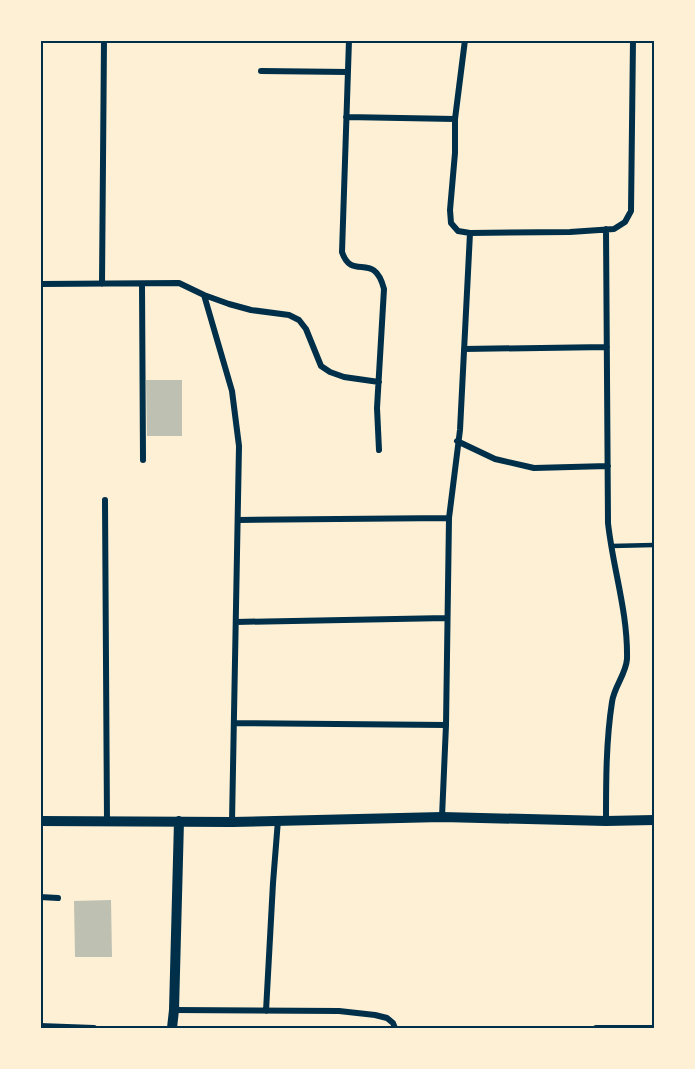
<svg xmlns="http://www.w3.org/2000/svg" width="695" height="1069" viewBox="0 0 695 1069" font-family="Arial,sans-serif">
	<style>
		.building { fill: #bec0b2 }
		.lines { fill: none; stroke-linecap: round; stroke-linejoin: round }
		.service { stroke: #003049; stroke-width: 4.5 }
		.minor { stroke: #003049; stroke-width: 6 }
		.tertiary { stroke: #003049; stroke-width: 10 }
		.neatline { fill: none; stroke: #003049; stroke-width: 2 }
	</style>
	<rect width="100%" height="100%" fill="#fdf0d5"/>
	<!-- building -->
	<path class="building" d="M146,380H182V436H147Z
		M111,900L112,957H75L74,901Z"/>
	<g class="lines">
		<!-- service -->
		<path class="service" d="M611,546L654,545"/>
		<!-- minor -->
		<path class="minor" d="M349,40L342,252C352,282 374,250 384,289L377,408L379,450
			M261,71L348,72
			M346,117L455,119V153L450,210L451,223L458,231L470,233L570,232L614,229L625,222L631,211L633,40
			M455,119L465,40
			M606,229L608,523C613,569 628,612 627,659C626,674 614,687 612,702C606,741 606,781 606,821
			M40,284L179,283L204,295L229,304L251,310L289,315L299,320L306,329L321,366L330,372L344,377L379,382
			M102,284L104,40
			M142,284L143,460
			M204,295L232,391L239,446L232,822
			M464,349L607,347
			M457,441L495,459L534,468L608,466
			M105,500L107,822
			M449,518L460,430L470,233
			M238,520L449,518L446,725L442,817
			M236,622L447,618
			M234,723L446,725
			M40,897L58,898
			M174,1010L339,1011L375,1015L387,1018L393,1023L395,1028
			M266,1011L273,883L278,820
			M40,1026L94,1028
			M596,1028H654"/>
		<!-- tertiary -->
		<path class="tertiary" d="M40,821L232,822L442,817L606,821L654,820
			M172,1028L174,1010L179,821"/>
	</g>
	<!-- border -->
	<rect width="695" height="1069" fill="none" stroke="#fdf0d5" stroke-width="84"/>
	<rect x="42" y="42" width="611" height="985" class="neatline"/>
</svg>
